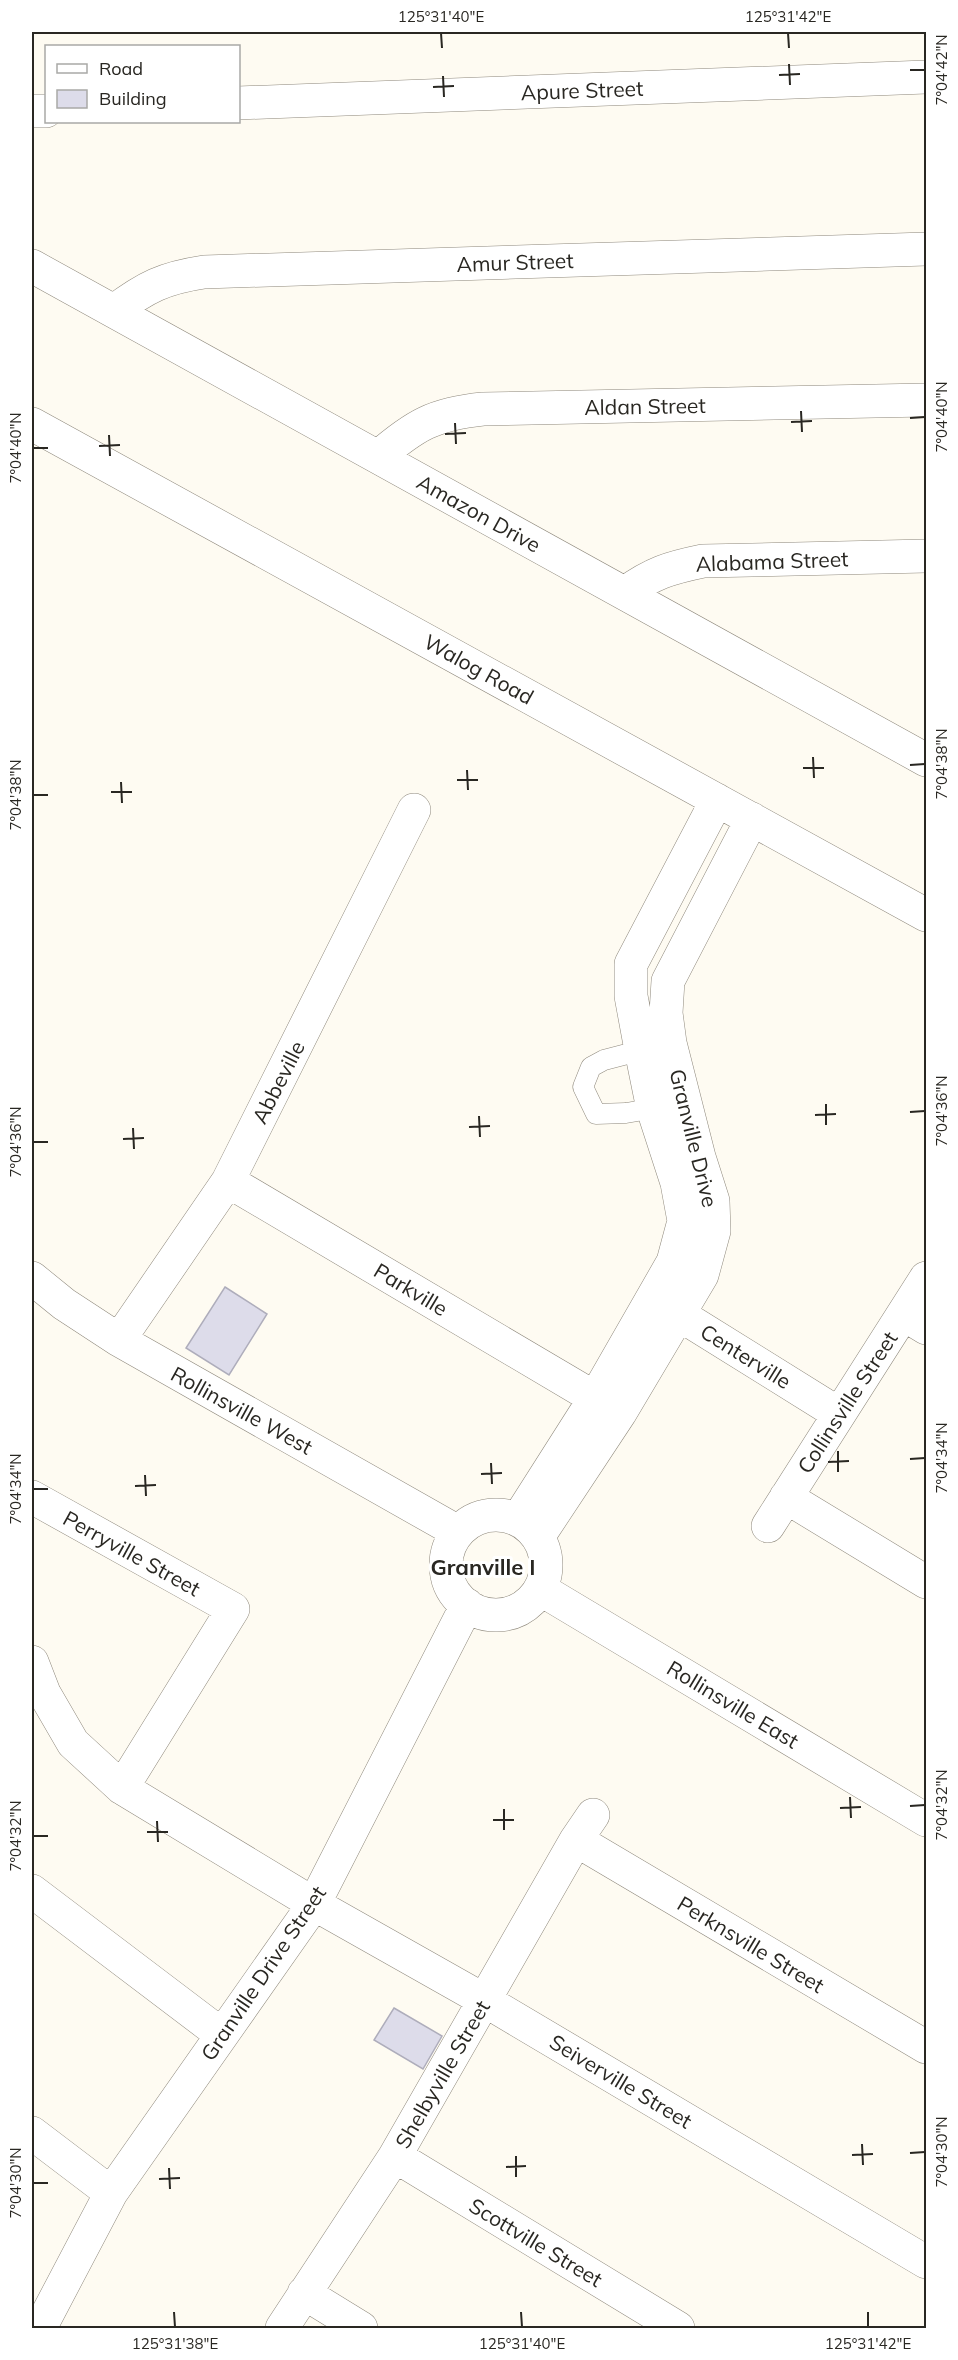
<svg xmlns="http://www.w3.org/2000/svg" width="958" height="2360" viewBox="0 0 958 2360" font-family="Mulish,sans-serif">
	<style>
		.building { fill: #dddcea; stroke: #aeadbb; stroke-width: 1.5 }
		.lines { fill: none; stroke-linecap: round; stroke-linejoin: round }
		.service-casing { stroke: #8f897d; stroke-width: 21 }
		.minor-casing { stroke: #8f897d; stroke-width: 34 }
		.service { stroke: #fff; stroke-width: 20 }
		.minor { stroke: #fff; stroke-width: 33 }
		.ticks { fill: none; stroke: #292722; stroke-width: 2 }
		.labels { text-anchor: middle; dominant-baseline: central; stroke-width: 6; stroke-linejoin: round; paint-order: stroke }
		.street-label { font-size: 21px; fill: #292722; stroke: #fff }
		.neighbourhood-label { font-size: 22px; font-weight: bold; fill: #292722; stroke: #fff }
		.neatline { fill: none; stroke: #292722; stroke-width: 2 }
		.ticks-label { font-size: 15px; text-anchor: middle; fill: #292722 }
	</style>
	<rect width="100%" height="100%" fill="#fefbf2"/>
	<!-- building -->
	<path class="building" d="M225,1287L267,1314L229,1375L186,1348Z
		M394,2008L442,2036L423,2069L374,2040Z"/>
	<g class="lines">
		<defs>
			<path id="service" d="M650,1048L604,1060L591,1067L583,1087L596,1114L626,1113L661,1107"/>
			<path id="minor" d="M238,103L926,77
				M32,111H46
				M32,266L926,760
				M114,311C146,287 164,278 204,272L926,249
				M32,424L926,915
				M378,457C415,425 434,414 483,409L926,400
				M625,593C653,573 669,568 703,561L926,556
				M228,1181L595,1398
				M32,1278L64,1304L119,1340L458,1532
				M661,1306L680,1315L839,1414
				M903,1314L926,1328
				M119,1340L228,1181L414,810
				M32,1497L233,1609L122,1788
				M786,1497L926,1582
				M446 1565a50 50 0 1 1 100 0a50 50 0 1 1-100 0Z
				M518,1519L595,1398L673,1262L684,1221L677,1183L653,1109L641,1050L631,996V964L717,800
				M768,1526L926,1278
				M538,1537L620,1413L702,1275L714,1231L713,1201L699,1157L670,1043L666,1013L668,981L752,819
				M540,1589L926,1820
				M32,1662L44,1693L73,1743L122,1788L314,1904L484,2000L926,2262
				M576,1840L926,2047
				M32,1891L222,2035
				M32,2133L111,2193
				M395,2156L678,2328
				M304,2293L361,2328
				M40,2328L111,2193L314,1904L467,1605
				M282,2328L395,2156L576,1840L593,1815"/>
		</defs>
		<!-- service casing -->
		<use href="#service" class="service-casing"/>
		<!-- minor casing -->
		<use href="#minor" class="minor-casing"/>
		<!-- service -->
		<use href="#service" class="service"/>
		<!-- minor -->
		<use href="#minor" class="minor"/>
	</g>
	<!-- ticks -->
	<path class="ticks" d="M441,33L442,48M788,33L789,48M789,64L790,85M910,70H925M779,75L800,74M443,76L444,97M433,87L454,86M801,411L802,432M910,418L925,417M791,422L812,421M455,423L456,444M445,434L466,433M109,435L110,456M99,446L120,445M33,448H48M813,757L814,778M910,765L925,764M803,768H824M467,770L468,790M457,780H478M121,782L122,803M111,792H132M33,795H48M826,1104V1125M910,1112L925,1111M815,1115L836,1114M479,1116L480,1137M469,1127L490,1126M133,1128L134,1149M123,1139L144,1138M33,1142H48M838,1451V1472M910,1459L925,1458M828,1462L849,1461M491,1463L492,1484M481,1474L502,1473M145,1475L146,1496M135,1486L156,1485M33,1489H48M850,1797L851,1818M910,1806L925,1805M840,1808L861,1807M504,1809V1830M493,1820H514M157,1821L158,1842M147,1832H168M33,1836H48M862,2144L863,2165M910,2153L925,2152M852,2155L873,2154M516,2156V2177M506,2167L526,2166M169,2168L170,2189M159,2179L180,2178M33,2183H48M174,2312L175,2327M521,2312L522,2327M868,2312V2327"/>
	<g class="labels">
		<!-- street labels -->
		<g class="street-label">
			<text transform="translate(582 90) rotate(-2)">Apure Street</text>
			<text transform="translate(515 262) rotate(-2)">Amur Street</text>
			<text transform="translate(645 406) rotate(-1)">Aldan Street</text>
			<text transform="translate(479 513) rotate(29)">Amazon Drive</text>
			<text transform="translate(772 561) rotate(-2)">Alabama Street</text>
			<text transform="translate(479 669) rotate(29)">Walog Road</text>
			<text transform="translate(278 1082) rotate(-63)">Abbeville</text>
			<text transform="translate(694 1138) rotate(76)">Granville Drive</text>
			<text transform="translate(411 1289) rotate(31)">Parkville</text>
			<text transform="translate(746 1356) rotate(32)">Centerville</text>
			<text transform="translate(847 1402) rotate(-57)">Collinsville Street</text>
			<text transform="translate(242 1410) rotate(29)">Rollinsville West</text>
			<text transform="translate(132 1553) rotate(29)">Perryville Street</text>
			<text transform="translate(733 1704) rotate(31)">Rollinsville East</text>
			<text transform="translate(751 1944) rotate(31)">Perknsville Street</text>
			<text transform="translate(263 1973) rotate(-56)">Granville Drive Street</text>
			<text transform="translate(442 2074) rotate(-60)">Shelbyville Street</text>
			<text transform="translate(621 2081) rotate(31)">Seiverville Street</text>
			<text transform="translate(536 2242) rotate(31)">Scottville Street</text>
		</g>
		<!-- neighbourhood labels -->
		<g class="neighbourhood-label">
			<text x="483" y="1567">Granville I</text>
		</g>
	</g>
	<!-- border -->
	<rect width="958" height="2360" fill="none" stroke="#ffffff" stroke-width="66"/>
	<!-- legend -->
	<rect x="45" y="45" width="195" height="78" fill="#ffffff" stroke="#a9a9a7" stroke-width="1.5"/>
	<rect x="57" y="64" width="30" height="9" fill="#ffffff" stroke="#a9a9a7" stroke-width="1.5"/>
	<text x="99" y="75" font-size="18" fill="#292722">Road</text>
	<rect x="57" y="90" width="30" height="18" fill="#dddcea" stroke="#a9a9a7" stroke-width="1.5"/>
	<text x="99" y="105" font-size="18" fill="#292722">Building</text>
	<rect x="33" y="33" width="892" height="2294" class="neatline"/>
	<g class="ticks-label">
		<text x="441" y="22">125°31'40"E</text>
		<text x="788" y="22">125°31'42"E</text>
		<text transform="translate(942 70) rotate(-90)" y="5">7°04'42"N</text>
		<text transform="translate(942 417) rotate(-90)" y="5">7°04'40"N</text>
		<text transform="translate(16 448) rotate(-90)" y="5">7°04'40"N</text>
		<text transform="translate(942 764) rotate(-90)" y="5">7°04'38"N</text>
		<text transform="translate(16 795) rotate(-90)" y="5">7°04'38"N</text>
		<text transform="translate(942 1111) rotate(-90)" y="5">7°04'36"N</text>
		<text transform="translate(16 1142) rotate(-90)" y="5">7°04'36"N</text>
		<text transform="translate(942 1458) rotate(-90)" y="5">7°04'34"N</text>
		<text transform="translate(16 1489) rotate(-90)" y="5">7°04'34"N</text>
		<text transform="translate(942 1805) rotate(-90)" y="5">7°04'32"N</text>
		<text transform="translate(16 1836) rotate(-90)" y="5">7°04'32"N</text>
		<text transform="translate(942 2152) rotate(-90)" y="5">7°04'30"N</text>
		<text transform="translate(16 2183) rotate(-90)" y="5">7°04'30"N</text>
		<text x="175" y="2349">125°31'38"E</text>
		<text x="522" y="2349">125°31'40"E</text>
		<text x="868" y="2349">125°31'42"E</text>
	</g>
</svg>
